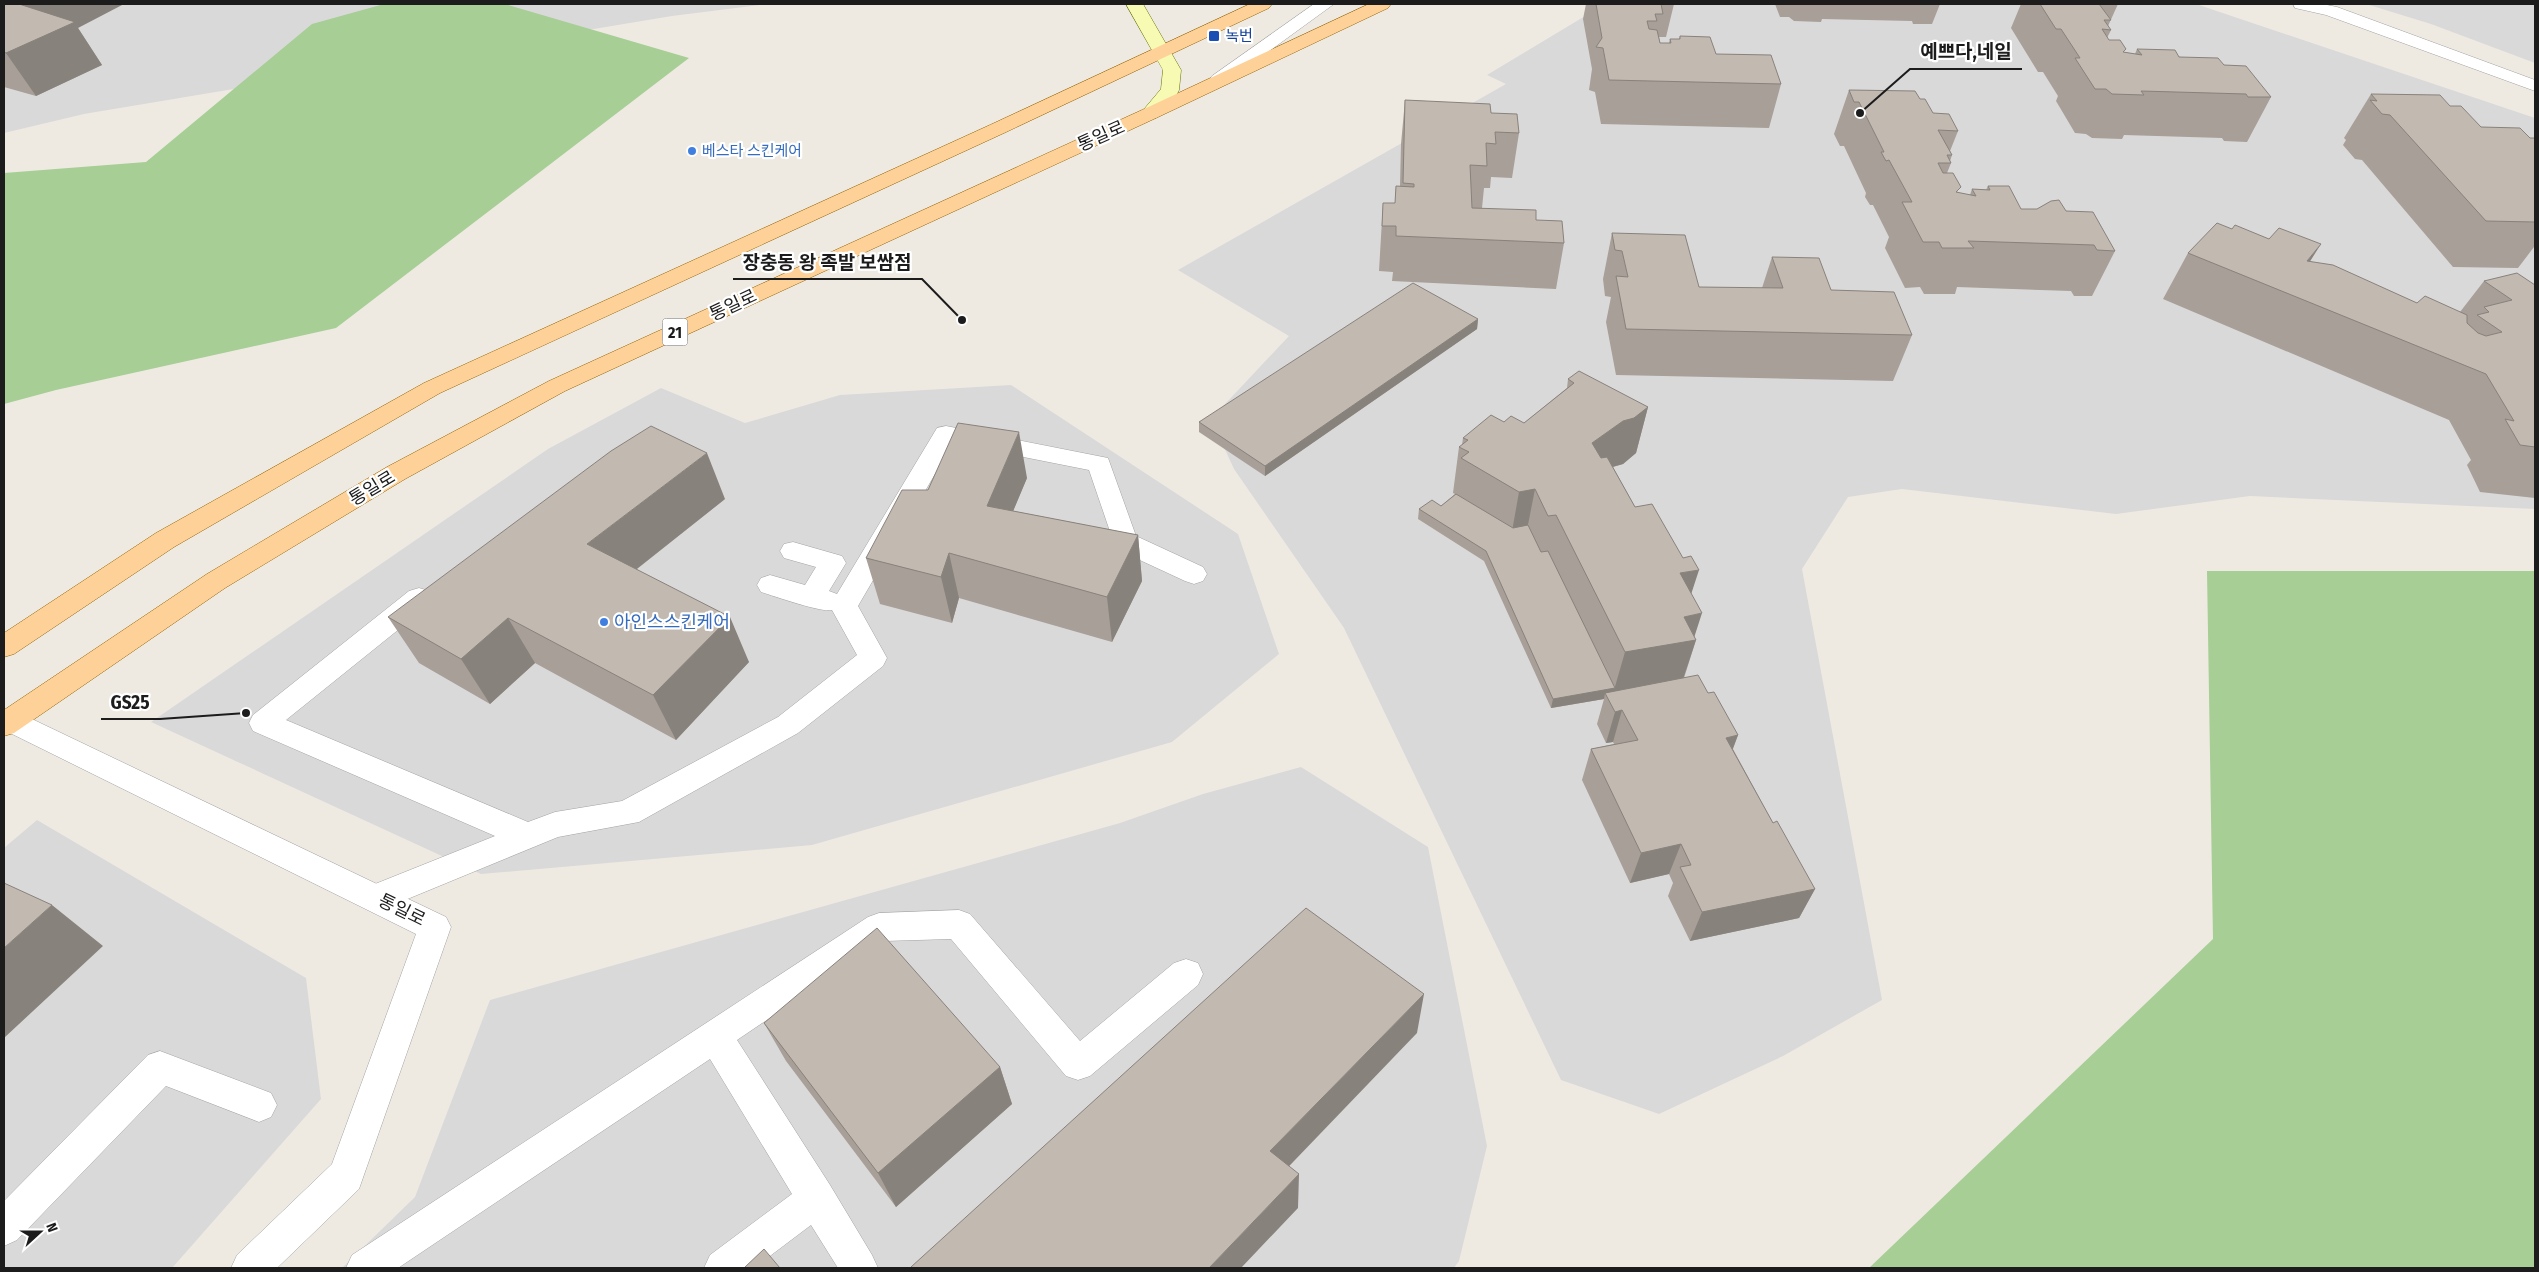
<svg xmlns="http://www.w3.org/2000/svg" width="2539" height="1272" viewBox="0 0 2539 1272" font-family="'Fira Sans Condensed','Noto Sans KR',sans-serif">
	<style>
		.residential { fill: #dad9d9 }
		.forest { fill: #a6ce95 }
		.lines { fill: none; stroke-linecap: round; stroke-linejoin: round }
		.lane-casing { stroke: #a3a3a3; stroke-width: 1 }
		.street-casing { stroke: #a3a3a3; stroke-width: 1 }
		.secondary-casing { stroke: #687403; stroke-width: 1 }
		.primary-casing { stroke: #956300; stroke-width: 1 }
		.lane { fill: #fff; fill-rule: evenodd }
		.street { fill: #fff; fill-rule: evenodd }
		.secondary { fill: #f7fab3; fill-rule: evenodd }
		.primary { fill: #fdd197; fill-rule: evenodd }
		.wall { fill: #a79f98 }
		.shaded-wall { fill: #88827c }
		.building { fill: #c2b9b1; stroke: #88827c }
		.transit-dot { fill: #1a4fb4; stroke: #fff; stroke-width: 2 }
		.shop-dot { fill: #3f7fe0; stroke: #fff; stroke-width: 2 }
		.labels { text-anchor: middle; dominant-baseline: central; stroke-width: 4.5; stroke-linejoin: round; paint-order: stroke }
		.far-transit-label { font-size: 15px; fill: #164399; stroke: #fff; text-anchor: start }
		.far-shop-label { font-size: 15px; fill: #366cbe; stroke: #fff; text-anchor: start }
		.shield { fill: #fff; stroke: #606060; stroke-width: 1 }
		.shield-label { font-size: 16px; font-weight: bold; fill: #1c1c1c }
		.street-label { font-size: 18px; fill: #1c1c1c; stroke: #fff }
		.shop-label { font-size: 18px; fill: #366cbe; stroke: #fff; text-anchor: start }
		.leader { fill: none; stroke: #1c1c1c; stroke-width: 2 }
		.callout-dot { fill: #1c1c1c; stroke: #fff; stroke-width: 2 }
		.callout-label { font-size: 19px; text-anchor: middle; font-weight: bold; fill: #1c1c1c; stroke: #fff; stroke-width: 4.5; stroke-linejoin: round; paint-order: stroke }
	</style>
	<rect width="100%" height="100%" fill="#eeeae2"/>
	<!-- residential -->
	<path class="residential" d="M4,4H769L672,16L84,114L4,133Z
		M1605,4H2196L2535,118V509L2250,496L2116,514L1902,489L1848,497L1802,569L1882,1000L1783,1056L1659,1114L1561,1080L1344,628L1234,469L1211,419L1289,336L1178,270L1506,84L1487,75Z
		M2366,4H2535V63L2431,24Z
		M1011,385L1238,534L1279,654L1172,742L812,845L481,874L151,722L548,449L661,388L745,423L840,395Z
		M1301,767L1428,847L1487,1146L1459,1261L1454,1268H342L415,1197L490,1000L1120,823L1203,794Z
		M37,820L306,978L321,1099L172,1268H4V848Z"/>
	<!-- forest -->
	<path class="forest" d="M384,4H505L689,58L336,328L56,390L4,404V173L146,162L312,24Z
		M2207,571H2535V1268H1869L2213,939Z"/>
	<g class="lines">
		<defs>
			<path id="lane" d="M1314,4H1334L1224,84H1212L1209,80L1212,76Z
				M946,426L1108,458L1136,536L1203,567L1207,574L1203,581L1194,584L1185,581L1116,549L1089,470L953,443L858,606L887,658L883,666L798,733L639,822L558,837L376,912L365,908L360,898L365,888L495,836L253,731L249,723L253,715L409,591L419,588L429,591L432,598L429,605L286,720L528,822L555,812L622,801L778,717L857,655L832,610C822,613 774,596 761,592L757,585L761,578L770,575L805,585L816,567L784,558L780,551L784,544L793,542L842,556L846,563L829,591L837,594L937,428Z
				M959,910L970,914L1080,1041L1174,963L1186,959L1198,963L1203,974L1198,985L1090,1076L1078,1080L1066,1076L951,939L884,941L737,1040L830,1185L872,1255L878,1268H838L811,1225L754,1268H704L710,1255L792,1194L710,1059L398,1268H346L352,1255L868,917L879,913Z"/>
			<path id="street" d="M2293,4H2322L2337,7L2535,80V91L2326,15L2295,8Z
				M11,709L446,917L451,927L359,1189L277,1268H231L237,1255L332,1164L416,934L4,730V711Z
				M160,1051L271,1093L277,1105L271,1117L259,1122L166,1086L17,1240L4,1246V1201L148,1055Z"/>
			<path id="secondary" d="M1126,4H1143L1181,70L1179,90L1177,94L1156,118H1142L1140,114L1161,89L1163,70Z"/>
			<path id="primary" d="M1250,4H1272L1269,8L1004,133L440,393L174,547L14,654L4,657V633L156,533L424,383L990,125Z
				M1369,4H1391L1388,8L1156,118L565,391L405,479L225,588L14,733L4,736V710L207,574L387,467L549,381L1142,110Z"/>
		</defs>
		<!-- lane casing -->
		<use href="#lane" class="lane-casing"/>
		<!-- street casing -->
		<use href="#street" class="street-casing"/>
		<!-- secondary casing -->
		<use href="#secondary" class="secondary-casing"/>
		<!-- primary casing -->
		<use href="#primary" class="primary-casing"/>
		<!-- lane -->
		<use href="#lane" class="lane"/>
		<!-- street -->
		<use href="#street" class="street"/>
		<!-- secondary -->
		<use href="#secondary" class="secondary"/>
		<!-- primary -->
		<use href="#primary" class="primary"/>
	</g>
	<!-- wall -->
	<path class="wall" d="M4,4L78,28L102,65L36,96L4,87Z
		M1586,4H1674L1666,37H1659L1660,43H1669L1670,39H1679L1680,36L1716,54L1781,84L1769,128L1601,124L1595,92L1589,90L1592,69L1583,19Z
		M1775,4H1940L1932,24H1913L1912,21L1822,19L1821,22L1794,21L1789,17H1780Z
		M2021,4H2118L2108,26L2111,30L2107,38L2109,40L2124,52L2135,54L2137,49L2224,65L2271,97L2247,142L2224,141L2222,138L2124,135L2122,139L2092,138L2086,134L2075,133L2056,101L2058,96L2043,72H2038L2011,28Z
		M1849,90L1920,99L1933,113L1958,131L1950,151L1952,155L1950,161L1951,163L1947,173L1958,193L1970,195L1972,189L1986,190L1988,186L2021,209L2066,211L2115,251L2092,296H2074L2071,291L1957,287L1955,294H1924L1920,287L1905,288L1885,248L1889,237L1873,205H1870L1865,197L1866,193L1844,146H1840L1834,134Z
		M2371,94L2450,106L2481,127L2530,138H2535V247H2534L2518,268L2453,267L2362,160L2355,159L2343,145L2346,140L2344,138Z
		M1405,100L1491,113L1519,133L1512,178L1491,177L1490,188H1484L1482,208L1536,220L1564,243L1556,289L1392,281L1393,272L1379,271L1383,203H1395L1396,186H1400L1401,144Z
		M1612,233L1699,287L1762,288L1772,257L1912,335L1893,381L1616,375L1606,322L1611,297L1605,296L1603,279Z
		M2188,253L2310,261L2417,303L2460,312L2484,281L2535,285V498L2480,492L2467,465L2471,460L2449,420L2163,299Z
		M1478,319L1477,329L1265,476L1199,432V422Z
		M1568,379L1648,407L1636,453L1623,464L1613,467L1635,507L1691,594L1694,637L1696,640L1684,678L1708,693L1738,735L1733,749L1773,823L1815,889L1799,918L1690,941L1668,896L1673,883L1669,874L1630,883L1582,780L1591,749L1614,744L1613,742L1606,743L1597,724L1604,699L1551,708L1484,561L1418,519L1419,509L1441,506L1455,494L1453,493L1459,447L1462,445L1463,438L1524,423L1567,388Z
		M1027,478L1013,511L1138,535L1142,581L1112,642L959,598L952,623L880,604L866,558L928,490Z
		M725,499L637,569L749,662L676,740L535,663L490,704L419,663L388,617Z
		M764,1023L1000,1067L1012,1104L896,1207L786,1061Z"/>
	<!-- shaded-wall -->
	<path class="shaded-wall" d="M18,4H124L78,28L102,65L36,96L6,53Z
		M2321,244L2292,290L2307,261Z
		M1478,319L1477,329L1265,476V466Z
		M1648,407L1636,453L1623,464L1612,467L1582,489L1592,443L1623,421Z
		M1019,432L1027,478L996,552L987,506Z
		M707,453L725,499L610,590L587,544Z
		M1535,489L1526,535L1511,537L1519,492Z
		M1138,535L1142,581L1112,642L1107,597Z
		M949,553L959,598L952,623L941,577Z
		M1699,570L1684,616L1680,573Z
		M1702,613L1693,641L1696,640L1681,685L1612,697L1625,652L1684,617Z
		M730,617L749,662L676,740L653,695Z
		M508,618L535,663L490,704L461,659Z
		M1615,688L1612,697L1605,693L1604,699L1551,708L1553,699Z
		M1622,710L1613,742L1606,743L1615,712Z
		M1738,735L1726,766V738Z
		M1681,844L1669,874L1630,883L1641,853Z
		M1815,889L1799,918L1690,941L1702,912Z
		M52,905L103,946L4,1038V948Z
		M1424,994L1417,1033L1270,1186V1151Z
		M1000,1067L1012,1104L896,1207L878,1173Z
		M1299,1174L1298,1208L1241,1268H1209Z"/>
	<!-- building -->
	<path class="building" d="M4,4H19L75,22L6,53L4,52Z
		M1596,4H1661L1663,14H1655L1657,21H1647L1649,29L1657,30L1660,43H1671L1670,39H1680V36L1710,37L1716,54L1771,55L1781,84L1609,80L1603,48L1596,47L1602,38Z
		M2040,4H2099L2111,20H2104L2111,30L2102,29L2109,40H2120L2126,49L2123,52L2142,55L2137,49L2175,50L2179,57L2218,58L2224,65L2246,66L2271,97H2248L2246,94L2141,91L2144,95L2112,94L2106,89H2095L2075,58H2080L2061,29H2056Z
		M1849,90L1915,91L1920,99H1925L1933,113L1949,114L1958,131L1938,130L1952,155H1947L1951,163H1938L1943,173H1953L1961,187L1956,192L1976,196L1972,189L1990,190L1988,186H2009L2021,209H2037L2051,201L2059,200L2066,211L2093,212L2115,251L2097,250L2094,245L1968,241L1974,248H1942L1939,242H1923L1902,202H1912L1889,160L1886,161L1881,152H1884L1859,102H1854Z
		M2371,94L2440,95L2450,106H2461L2481,127L2520,128L2530,138H2535V222L2486,221L2390,115L2382,114L2370,100L2377,101Z
		M1405,100L1490,104L1491,113L1517,114L1519,133L1495,132L1496,144L1486,143L1487,166L1470,165L1472,208L1536,210V220L1562,221L1564,243L1396,236V226H1382L1383,203H1395L1396,186L1414,187V184L1403,183Z
		M2217,223L2232,229L2235,225L2269,239L2279,228L2321,244L2307,261L2333,265L2417,303L2425,296L2467,315V323L2478,333L2486,336L2502,332L2477,315L2489,312L2484,307L2512,300L2484,281L2517,273L2535,285V447L2520,445L2505,419L2514,421L2486,374L2188,253Z
		M1612,233L1685,235L1699,287L1783,288L1772,257L1819,258L1831,290L1894,292L1912,335L1626,329L1616,276L1628,277L1622,251L1615,250Z
		M1413,283L1478,319L1265,466L1199,422Z
		M1579,371L1648,407L1634,418L1623,421L1592,443L1601,458L1607,457L1635,507L1652,504L1683,558L1691,556L1699,570L1680,573L1702,613L1684,617L1696,640L1625,652L1556,515L1548,516L1535,489L1519,492L1461,458L1469,452L1459,447L1468,440L1463,438L1491,415L1504,422L1511,416L1524,423L1574,383L1568,379Z
		M958,423L1019,432L987,506L1138,535L1107,597L949,553L941,577L866,558L902,490H928Z
		M651,426L707,453L587,544L730,617L653,695L508,618L461,659L388,617L611,451Z
		M1456,494L1513,528L1528,525L1541,552L1548,551L1615,688L1553,699L1486,551L1419,509L1432,500L1441,506Z
		M1698,675L1708,693L1714,692L1738,735L1726,738L1773,823L1777,821L1815,889L1702,912L1680,867L1691,865L1681,844L1641,853L1591,749L1638,740L1622,710L1615,712L1605,693Z
		M4,883L52,905L4,948Z
		M1306,908L1424,994L1270,1151L1299,1174L1209,1268H912L911,1267Z
		M877,928L1000,1067L878,1173L764,1023Z
		M764,1249L780,1268H744Z"/>
	<!-- markers -->
	<rect class="transit-dot" x="1208" y="30" width="12" height="12" rx="2.5"/>
	<g class="shop-dot">
		<circle cx="692" cy="151" r="5"/>
		<circle cx="604" cy="622" r="5"/>
	</g>
	<g class="labels">
		<!-- far-transit labels -->
		<g class="far-transit-label">
			<text x="1225" y="36">녹번</text>
		</g>
		<!-- far-shop labels -->
		<g class="far-shop-label">
			<text x="702" y="151">베스타 스킨케어</text>
		</g>
		<!-- shield labels -->
		<rect class="shield" x="662.5" y="318.5" width="25" height="27" rx="4"/>
		<g class="shield-label">
			<text x="675" y="332">21</text>
		</g>
		<!-- street labels -->
		<g class="street-label">
			<text transform="translate(1101 136) rotate(-24)">통일로</text>
			<text transform="translate(733 305) rotate(-25)">통일로</text>
			<text transform="translate(372 488) rotate(-31)">통일로</text>
			<text transform="translate(402 910) rotate(26)">통일로</text>
		</g>
		<!-- shop labels -->
		<g class="shop-label">
			<text x="614" y="622">아인스스킨케어</text>
		</g>
	</g>
	<!-- callouts -->
	<path class="leader" d="M1860 113L1910 69H2022M962 320L922 279H733M246 713L160 719H101"/>
	<g class="callout-dot">
		<circle cx="1860" cy="113" r="5"/>
		<circle cx="962" cy="320" r="5"/>
		<circle cx="246" cy="713" r="5"/>
	</g>
	<g class="callout-label">
		<text x="1966" y="58">예쁘다,네일</text>
		<text x="827" y="269">장충동 왕 족발 보쌈점</text>
		<text x="130" y="709">GS25</text>
	</g>
	<!-- border -->
	<rect width="2539" height="1272" fill="none" stroke="#1c1c1c" stroke-width="10"/>
	<!-- north arrow -->
	<g transform="translate(40 1232) rotate(69)" stroke="#ffffff" stroke-width="4" paint-order="stroke">
	<path d="M0-4L9 19L0 12L-9 19Z" fill="#1c1c1c"/>
	<text y="-8" font-size="14" font-weight="bold" text-anchor="middle" fill="#1c1c1c">N</text>
	</g>
</svg>
